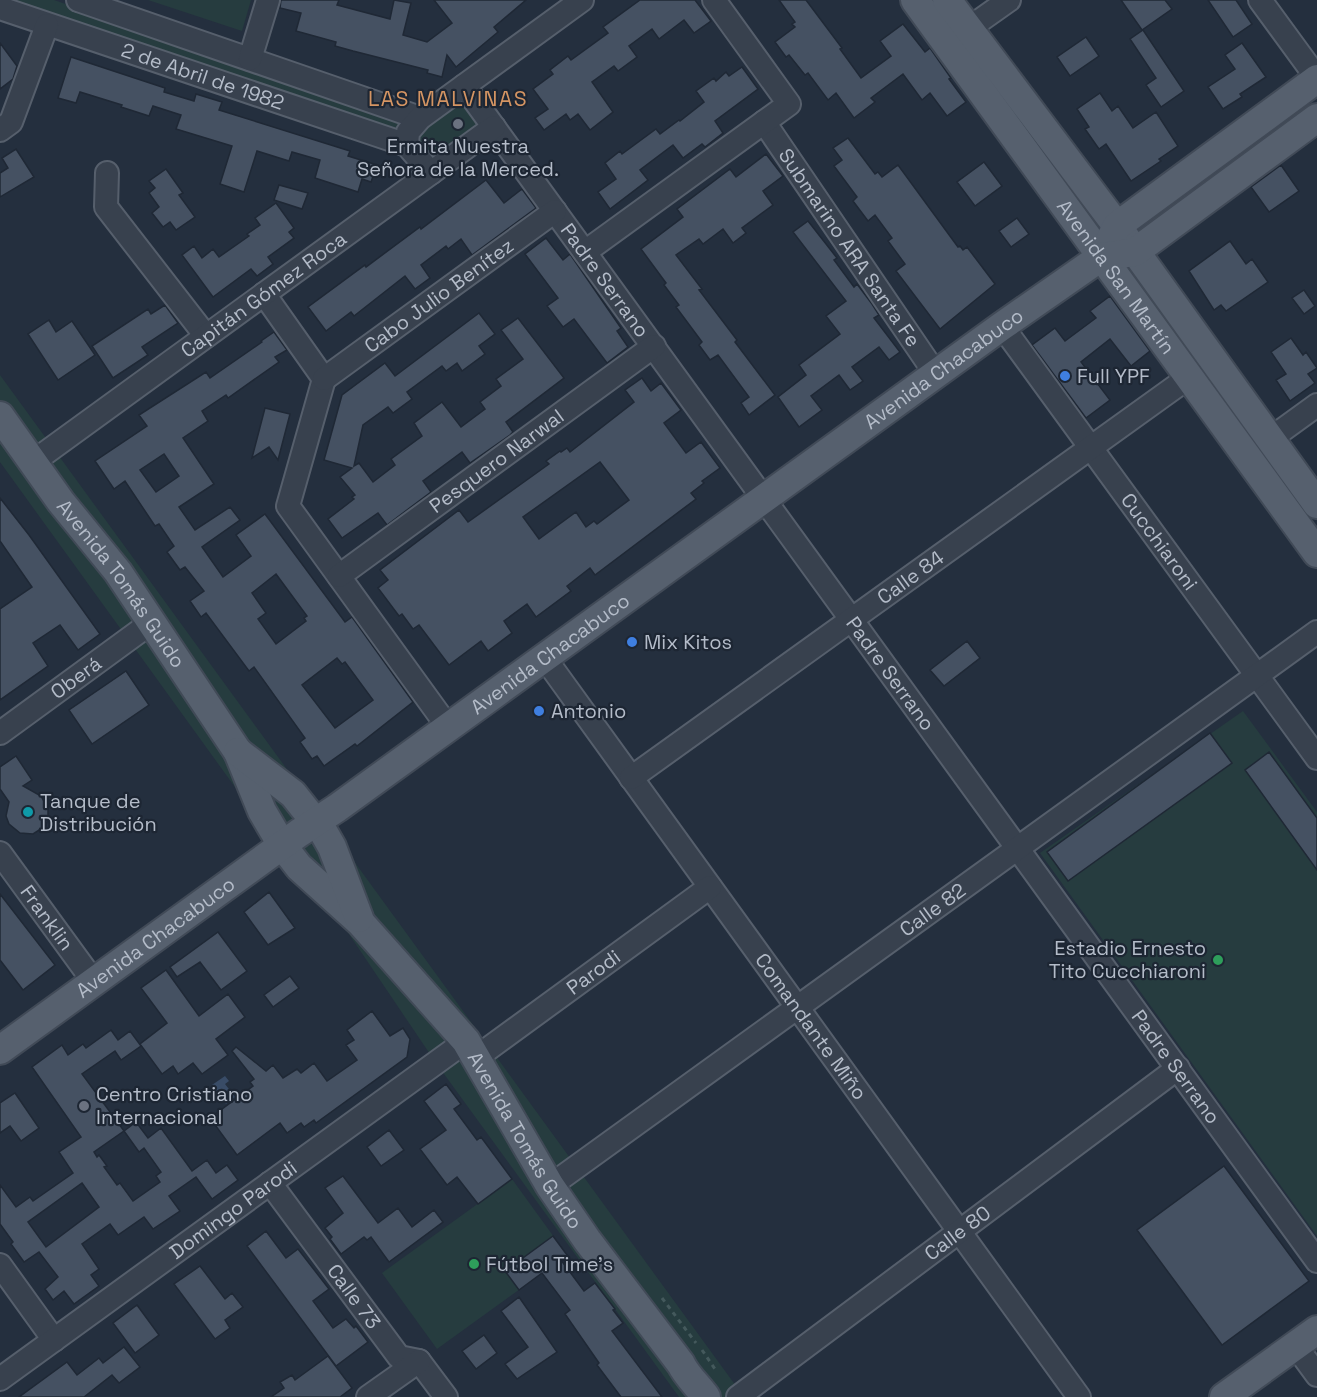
<svg xmlns="http://www.w3.org/2000/svg" width="1317" height="1397" viewBox="0 0 1317 1397" font-family="'Space Grotesk',sans-serif">
	<style>
		.green { fill: #263c3f }
		.water { fill: #394c67 }
		.building { fill: #455162; stroke: #1f2835; stroke-width: 1.5; fill-rule: evenodd }
		.lines { fill: none; stroke-linecap: round; stroke-linejoin: round }
		.minor-casing { stroke: #565f6c; stroke-width: 26 }
		.major-casing { stroke: #414a57; stroke-width: 32 }
		.path { stroke: #44595c; stroke-width: 3; stroke-dasharray: 4.5 4.5; stroke-linecap: butt }
		.minor { stroke: #38414e; stroke-width: 22 }
		.major { stroke: #56606e; stroke-width: 28 }
		.worship-dot { fill: #6b7280; stroke: #1d2633; stroke-width: 2 }
		.shop-dot { fill: #3f7fe0; stroke: #1d2633; stroke-width: 2 }
		.culture-dot { fill: #0f9aa8; stroke: #1d2633; stroke-width: 2 }
		.leisure-dot { fill: #2e9e5b; stroke: #1d2633; stroke-width: 2 }
		.labels { text-anchor: middle; dominant-baseline: central; stroke-width: 4.5; stroke-linejoin: round; paint-order: stroke }
		.street-label { font-size: 20px; fill: #b4bcc9; stroke: #1d2633 }
		.poi-label { font-size: 20px; fill: #b4bcc9; stroke: #1d2633; text-anchor: start }
		.neighbourhood-label { font-size: 21px; letter-spacing: 1.5px; fill: #d59563; stroke: #1d2633 }
	</style>
	<rect width="100%" height="100%" fill="#242f3e"/>
	<!-- green -->
	<path class="green" d="M0,0H54L402,121L398,136Z
		M148,0H251L242,31Z
		M464,96L480,124L438,153L418,148L417,129Z
		M0,375L744,1397H679L436,1063L332,909L279,848L0,462Z
		M1243,711L1317,812V1236L1040,853Z
		M512,1179L567,1255L437,1349L382,1273Z"/>
	<!-- water -->
	<path class="water" d="M225,1076L229,1081L225,1084L235,1097L226,1104L212,1085Z"/>
	<!-- building -->
	<path class="building" d="M281,0H339L337,5L390,19L394,0L411,3L403,35L427,42L452,23L434,0H526L494,27L498,32L456,67L447,55L442,77L427,73L428,70L353,51L335,46L336,42L296,31L301,13L280,8Z
		M640,0H695L711,21L694,33L684,20L659,39L652,29L629,46L637,57L618,71L614,66L592,82L613,112L590,130L578,114L570,120L566,114L544,130L535,118L548,109L533,89L553,74L550,70L568,56L571,60L608,33L603,27Z
		M779,0H806L842,48L840,49L861,78L891,56L880,41L903,24L925,52L930,48L951,78L949,79L966,102L947,116L930,93L922,100L903,74L871,98L875,102L854,118L836,93L828,100L808,73L805,75L789,55L786,57L775,42L795,27L792,24L795,22Z
		M1121,0H1165L1172,9L1142,30Z
		M1208,0H1236L1252,24L1233,37Z
		M1143,30L1184,91L1161,107L1146,85L1156,78L1130,39Z
		M1086,37L1099,56L1070,76L1057,57Z
		M0,43L17,66L13,79L0,89Z
		M1242,43L1266,77L1240,94L1242,97L1223,109L1208,87L1235,69L1225,55Z
		M71,57L165,88L164,92L194,101L196,94L222,102L219,110L350,151L348,156L377,165L371,182L362,179L358,192L315,178L320,160L292,152L289,161L257,151L244,192L220,184L232,146L176,129L181,115L153,106L149,116L121,107L122,105L80,92L76,103L58,98Z
		M742,67L758,89L715,121L723,133L705,147L702,144L683,158L673,145L640,170L648,180L610,209L598,192L616,179L605,163L620,151L622,154L656,129L660,134L679,120L680,121L704,102L696,91L714,78L716,81L726,72L729,76Z
		M1100,93L1112,111L1118,106L1133,128L1156,112L1178,146L1159,159L1161,161L1131,181L1106,144L1099,149L1085,129L1089,127L1077,109Z
		M848,138L875,174L878,172L882,177L898,165L958,247L960,246L963,250L967,247L995,284L940,329L896,271L905,264L888,241L892,238L875,215L868,221L853,201L857,197L834,166L842,160L833,148Z
		M16,149L34,177L0,197V173L8,168L2,158Z
		M766,154L783,176L763,191L773,205L742,228L746,233L733,243L723,229L703,244L699,239L676,255L702,289L699,290L737,340L735,342L775,395L749,415L741,403L749,397L718,355L710,360L699,345L702,342L676,307L679,305L664,285L666,283L641,249L683,217L677,209L730,169L736,177Z
		M984,162L1002,186L975,206L957,182Z
		M1281,165L1299,191L1269,212L1251,187Z
		M166,169L183,193L179,195L195,217L176,230L170,222L163,227L152,213L159,207L149,193L155,188L149,181Z
		M486,180L504,203L522,189L536,208L472,255L461,239L448,249L446,246L421,265L430,278L415,289L405,276L354,316L351,312L326,331L308,307L365,265L366,267L420,227L421,229Z
		M279,185L308,193L302,209L274,200Z
		M276,203L294,228L289,232L294,238L268,257L273,264L257,276L251,269L213,297L182,255L194,246L202,258L213,249L219,257L249,236L247,234L260,225L255,218Z
		M1017,218L1029,234L1011,247L999,231Z
		M808,221L837,258L834,260L854,287L857,284L872,304L879,315L874,318L900,352L889,360L879,347L852,367L863,381L850,390L839,375L811,396L822,410L799,427L778,397L806,375L799,365L840,334L826,316L846,301L793,232Z
		M546,238L563,260L570,254L621,328L617,331L628,347L607,363L574,319L563,327L547,306L558,298L525,254Z
		M1230,241L1246,264L1252,259L1268,282L1226,311L1221,305L1214,310L1189,271Z
		M1304,290L1315,306L1304,314L1292,298Z
		M1110,296L1150,351L1131,366L1110,339L1081,362L1110,400L1086,418L1032,345L1055,328L1065,341L1096,318L1090,311Z
		M165,305L178,323L142,347L148,355L113,378L92,346L148,309L151,314Z
		M479,313L495,334L479,346L485,354L462,371L457,363L446,371L442,366L407,392L412,399L393,413L388,407L363,425L354,466L359,463L373,482L395,465L391,459L422,436L414,423L442,402L461,427L485,409L480,402L501,386L496,379L523,359L501,330L518,318L564,378L506,422L513,432L510,435L470,463L462,452L423,481L431,492L387,525L378,513L342,538L328,519L354,499L352,497L355,495L340,477L352,468L324,460L342,395L385,363L395,376Z
		M49,320L56,332L72,321L95,355L58,380L28,334Z
		M274,332L287,350L275,357L279,362L228,398L226,395L202,411L208,421L183,438L214,484L179,507L195,530L230,507L240,520L202,547L223,577L251,556L236,535L265,514L345,622L352,617L413,702L357,746L355,744L324,766L317,756L312,759L300,742L305,738L254,667L249,671L206,613L201,617L190,601L204,591L185,567L180,570L167,552L174,546L159,524L155,526L125,481L114,489L95,461L147,426L139,415L206,372L210,378L262,342L261,341ZM164,454L179,476L156,492L140,470ZM276,574L307,616L304,618L306,621L276,644L258,619L266,613L252,593ZM337,658L342,664L345,662L373,700L335,728L302,685Z
		M1291,338L1303,355L1306,352L1317,368L1308,374L1315,383L1290,401L1276,380L1286,374L1271,352Z
		M642,378L651,391L661,383L681,410L664,423L686,453L701,442L720,468L702,481L704,483L691,493L696,499L595,575L590,568L567,586L571,591L536,617L527,604L504,621L512,633L488,651L481,641L449,665L419,625L413,629L402,614L399,616L378,588L388,580L380,570L459,510L468,522L549,464L546,461L560,451L561,452L567,448L570,452L634,402L625,390ZM600,462L629,500L597,524L594,521L586,527L576,512L539,539L523,517Z
		M265,408L290,414L278,460L269,447L252,458Z
		M0,498L29,535L100,634L78,650L60,625L33,643L48,666L0,700V609L32,587L0,541Z
		M967,641L980,658L944,686L930,670Z
		M126,671L149,705L92,744L69,710Z
		M1210,733L1232,763L1068,881L1047,852Z
		M1269,752L1317,818V870L1245,770Z
		M16,756L32,780L23,786L41,796L48,808V821L44,827L33,834L20,833L9,824L6,816L9,802L0,789V767Z
		M269,892L295,928L268,945L244,912Z
		M0,894L55,965L23,990L0,960Z
		M218,932L247,971L221,990L200,962L177,977L170,967Z
		M166,970L199,1016L228,994L245,1017L216,1039L228,1055L202,1074L193,1063L178,1074L173,1066L162,1074L140,1044L167,1023L141,988Z
		M290,976L299,988L273,1007L264,995Z
		M372,1011L390,1036L403,1028L410,1039L407,1057L316,1123L314,1120L304,1127L301,1123L287,1133L280,1123L237,1155L210,1118L253,1086L250,1082L254,1079L232,1051L236,1047L266,1071L273,1065L283,1078L297,1069L301,1073L314,1063L327,1081L357,1060L346,1045L354,1040L347,1030Z
		M111,1030L118,1040L130,1031L141,1046L121,1060L115,1051L82,1074L124,1131L136,1122L148,1138L161,1128L192,1171L207,1160L216,1173L227,1165L238,1180L212,1199L196,1177L169,1196L180,1211L153,1229L144,1217L118,1235L110,1224L82,1244L99,1269L91,1275L99,1286L74,1304L64,1291L53,1300L45,1289L58,1277L39,1252L24,1262L11,1244L13,1242L0,1224V1185L16,1207L30,1197L33,1201L73,1173L59,1152L81,1137L32,1067L62,1045L68,1055L83,1044L86,1048ZM124,1131L139,1152L144,1148L161,1172L156,1176L160,1182L133,1201L120,1183L117,1185L104,1167L107,1166L99,1155L97,1157L94,1152ZM82,1183L99,1207L46,1247L28,1222Z
		M446,1084L461,1104L454,1109L477,1140L481,1137L512,1179L478,1204L457,1177L447,1185L420,1149L446,1130L424,1101Z
		M15,1093L39,1128L21,1141L10,1126L0,1133V1103Z
		M389,1130L404,1150L381,1166L367,1147Z
		M1224,1166L1309,1281L1222,1345L1137,1230Z
		M343,1176L378,1223L398,1208L412,1227L434,1210L443,1222L389,1262L371,1237L367,1240L364,1237L341,1254L330,1239L332,1237L325,1228L343,1213L325,1188Z
		M266,1231L286,1258L298,1249L329,1289L313,1301L333,1328L346,1319L354,1328L356,1326L368,1342L336,1366L247,1246Z
		M553,1236L567,1255L561,1260L584,1291L595,1283L615,1309L613,1310L623,1323L612,1331L662,1397H621L597,1365L599,1363L565,1314L570,1310L542,1273L519,1290L505,1271Z
		M200,1266L225,1299L232,1293L243,1307L225,1320L230,1328L215,1339L174,1284Z
		M519,1297L557,1352L517,1379L505,1364L528,1347L501,1311Z
		M137,1305L159,1335L135,1353L113,1323Z
		M484,1335L497,1353L476,1369L462,1351Z
		M124,1347L140,1367L119,1383L112,1375L84,1397H19L67,1362L77,1375L99,1358L103,1363Z
		M328,1356L352,1388L340,1397H271L284,1388L280,1382L292,1375L295,1380Z"/>
	<g class="lines">
		<defs>
			<g id="minor">
				<path d="M78,0L420,118"/>
				<path d="M1260,0L1317,78"/>
				<path id="s1" d="M0,8L407,145"/>
				<path d="M968,29L1009,0"/>
				<path d="M250,59L268,0"/>
				<path id="s2" d="M464,86L1317,1261"/>
				<path id="s3" d="M764,122L935,373"/>
				<path d="M0,130L11,122L47,25"/>
				<path d="M107,173L106,207L206,336"/>
				<path d="M431,173L407,145L408,132L420,118L582,0"/>
				<path d="M585,252L789,104L714,0"/>
				<path d="M264,294L324,379L288,506L448,727"/>
				<path id="s4" d="M1002,326L1317,758"/>
				<path id="s5" d="M324,379L555,211"/>
				<path d="M1270,439L1317,405"/>
				<path id="s6" d="M33,462L494,127"/>
				<path id="s7" d="M339,576L654,346"/>
				<path id="s8" d="M544,657L1079,1397"/>
				<path id="s9" d="M0,733L152,622"/>
				<path id="s10" d="M631,778L1189,377"/>
				<path id="s11" d="M0,853L94,982"/>
				<path id="s12" d="M477,1057L710,887"/>
				<path id="s13" d="M270,1183L399,1357L419,1361L446,1397"/>
				<path id="s14" d="M550,1186L1317,632"/>
				<path d="M0,1265L54,1340"/>
				<path d="M1295,1345L1317,1375"/>
				<path id="s15" d="M0,1379L466,1041"/>
				<path d="M368,1397L419,1361"/>
				<path id="s16" d="M738,1397L1178,1068"/>
			</g>
			<g id="major">
				<path id="s17" d="M915,0L1317,553"/>
				<path d="M947,0L1117,226L1317,504"/>
				<path d="M1109,242L1117,226L1317,79"/>
				<path id="s18" d="M0,416L61,502L118,572L238,752L262,811L282,845L299,867L360,922L466,1041L550,1186L587,1240L681,1364C686,1375 698,1386 706,1397"/>
				<path d="M238,752L293,794L324,833L332,847L359,918"/>
				<path id="s19" d="M0,1050L299,833L337,808L1002,326L1101,257L1135,252L1317,118"/>
				<path d="M1224,1397L1317,1330"/>
			</g>
		</defs>
		<!-- minor casing -->
		<use href="#minor" class="minor-casing"/>
		<!-- major casing -->
		<use href="#major" class="major-casing"/>
		<!-- path -->
		<path class="path" d="M662,1298L696,1343
			M702,1350L717,1372"/>
		<!-- minor -->
		<use href="#minor" class="minor"/>
		<!-- major -->
		<use href="#major" class="major"/>
	</g>
	<!-- markers -->
	<g class="worship-dot">
		<circle cx="458" cy="124" r="6"/>
		<circle cx="84" cy="1106" r="6"/>
	</g>
	<g class="shop-dot">
		<circle cx="1065" cy="376" r="6"/>
		<circle cx="632" cy="642" r="6"/>
		<circle cx="539" cy="711" r="6"/>
	</g>
	<circle class="culture-dot" cx="28" cy="812" r="6"/>
	<g class="leisure-dot">
		<circle cx="1218" cy="960" r="6"/>
		<circle cx="474" cy="1264" r="6"/>
	</g>
	<g class="labels">
		<!-- street labels -->
		<g class="street-label">
			<text stroke="none"><textPath href="#s1" startOffset="214">2 de Abril de 1982</textPath></text>
			<text stroke="none"><textPath href="#s3" startOffset="152">Submarino ARA Santa Fe</textPath></text>
			<text stroke="none"><textPath href="#s17" startOffset="342">Avenida San Martín</textPath></text>
			<text stroke="none"><textPath href="#s2" startOffset="240">Padre Serrano</textPath></text>
			<text stroke="none"><textPath href="#s6" startOffset="285">Capitán Gómez Roca</textPath></text>
			<text stroke="none"><textPath href="#s5" startOffset="142">Cabo Julio Benítez</textPath></text>
			<text stroke="none"><textPath href="#s19" startOffset="1164">Avenida Chacabuco</textPath></text>
			<text stroke="none"><textPath href="#s7" startOffset="195">Pesquero Narwal</textPath></text>
			<text stroke="none"><textPath href="#s4" startOffset="267">Cucchiaroni</textPath></text>
			<text stroke="none"><textPath href="#s10" startOffset="344">Calle 84</textPath></text>
			<text stroke="none"><textPath href="#s18" startOffset="207">Avenida Tomás Guido</textPath></text>
			<text stroke="none"><textPath href="#s19" startOffset="678">Avenida Chacabuco</textPath></text>
			<text stroke="none"><textPath href="#s2" startOffset="726">Padre Serrano</textPath></text>
			<text stroke="none"><textPath href="#s9" startOffset="94">Oberá</textPath></text>
			<text stroke="none"><textPath href="#s14" startOffset="472">Calle 82</textPath></text>
			<text stroke="none"><textPath href="#s11" startOffset="80">Franklin</textPath></text>
			<text stroke="none"><textPath href="#s19" startOffset="192">Avenida Chacabuco</textPath></text>
			<text stroke="none"><textPath href="#s12" startOffset="144">Parodi</textPath></text>
			<text stroke="none"><textPath href="#s8" startOffset="456">Comandante Miño</textPath></text>
			<text stroke="none"><textPath href="#s2" startOffset="1212">Padre Serrano</textPath></text>
			<text stroke="none"><textPath href="#s18" startOffset="900">Avenida Tomás Guido</textPath></text>
			<text stroke="none"><textPath href="#s15" startOffset="288">Domingo Parodi</textPath></text>
			<text stroke="none"><textPath href="#s16" startOffset="274">Calle 80</textPath></text>
			<text stroke="none"><textPath href="#s13" startOffset="141">Calle 73</textPath></text>
		</g>
		<!-- poi labels -->
		<g class="poi-label">
			<text x="458" y="146" text-anchor="middle">Ermita Nuestra<tspan x="458" dy="23">Señora de la Merced.</tspan></text>
			<text x="1077" y="376">Full YPF</text>
			<text x="644" y="642">Mix Kitos</text>
			<text x="551" y="711">Antonio</text>
			<text x="40" y="801">Tanque de<tspan x="40" dy="23">Distribución</tspan></text>
			<text x="1206" y="948" text-anchor="end">Estadio Ernesto<tspan x="1206" dy="23">Tito Cucchiaroni</tspan></text>
			<text x="96" y="1094">Centro Cristiano<tspan x="96" dy="23">Internacional</tspan></text>
			<text x="486" y="1264">Fútbol Time's</text>
		</g>
		<!-- neighbourhood labels -->
		<g class="neighbourhood-label">
			<text x="448" y="98">LAS MALVINAS</text>
		</g>
	</g>
</svg>
